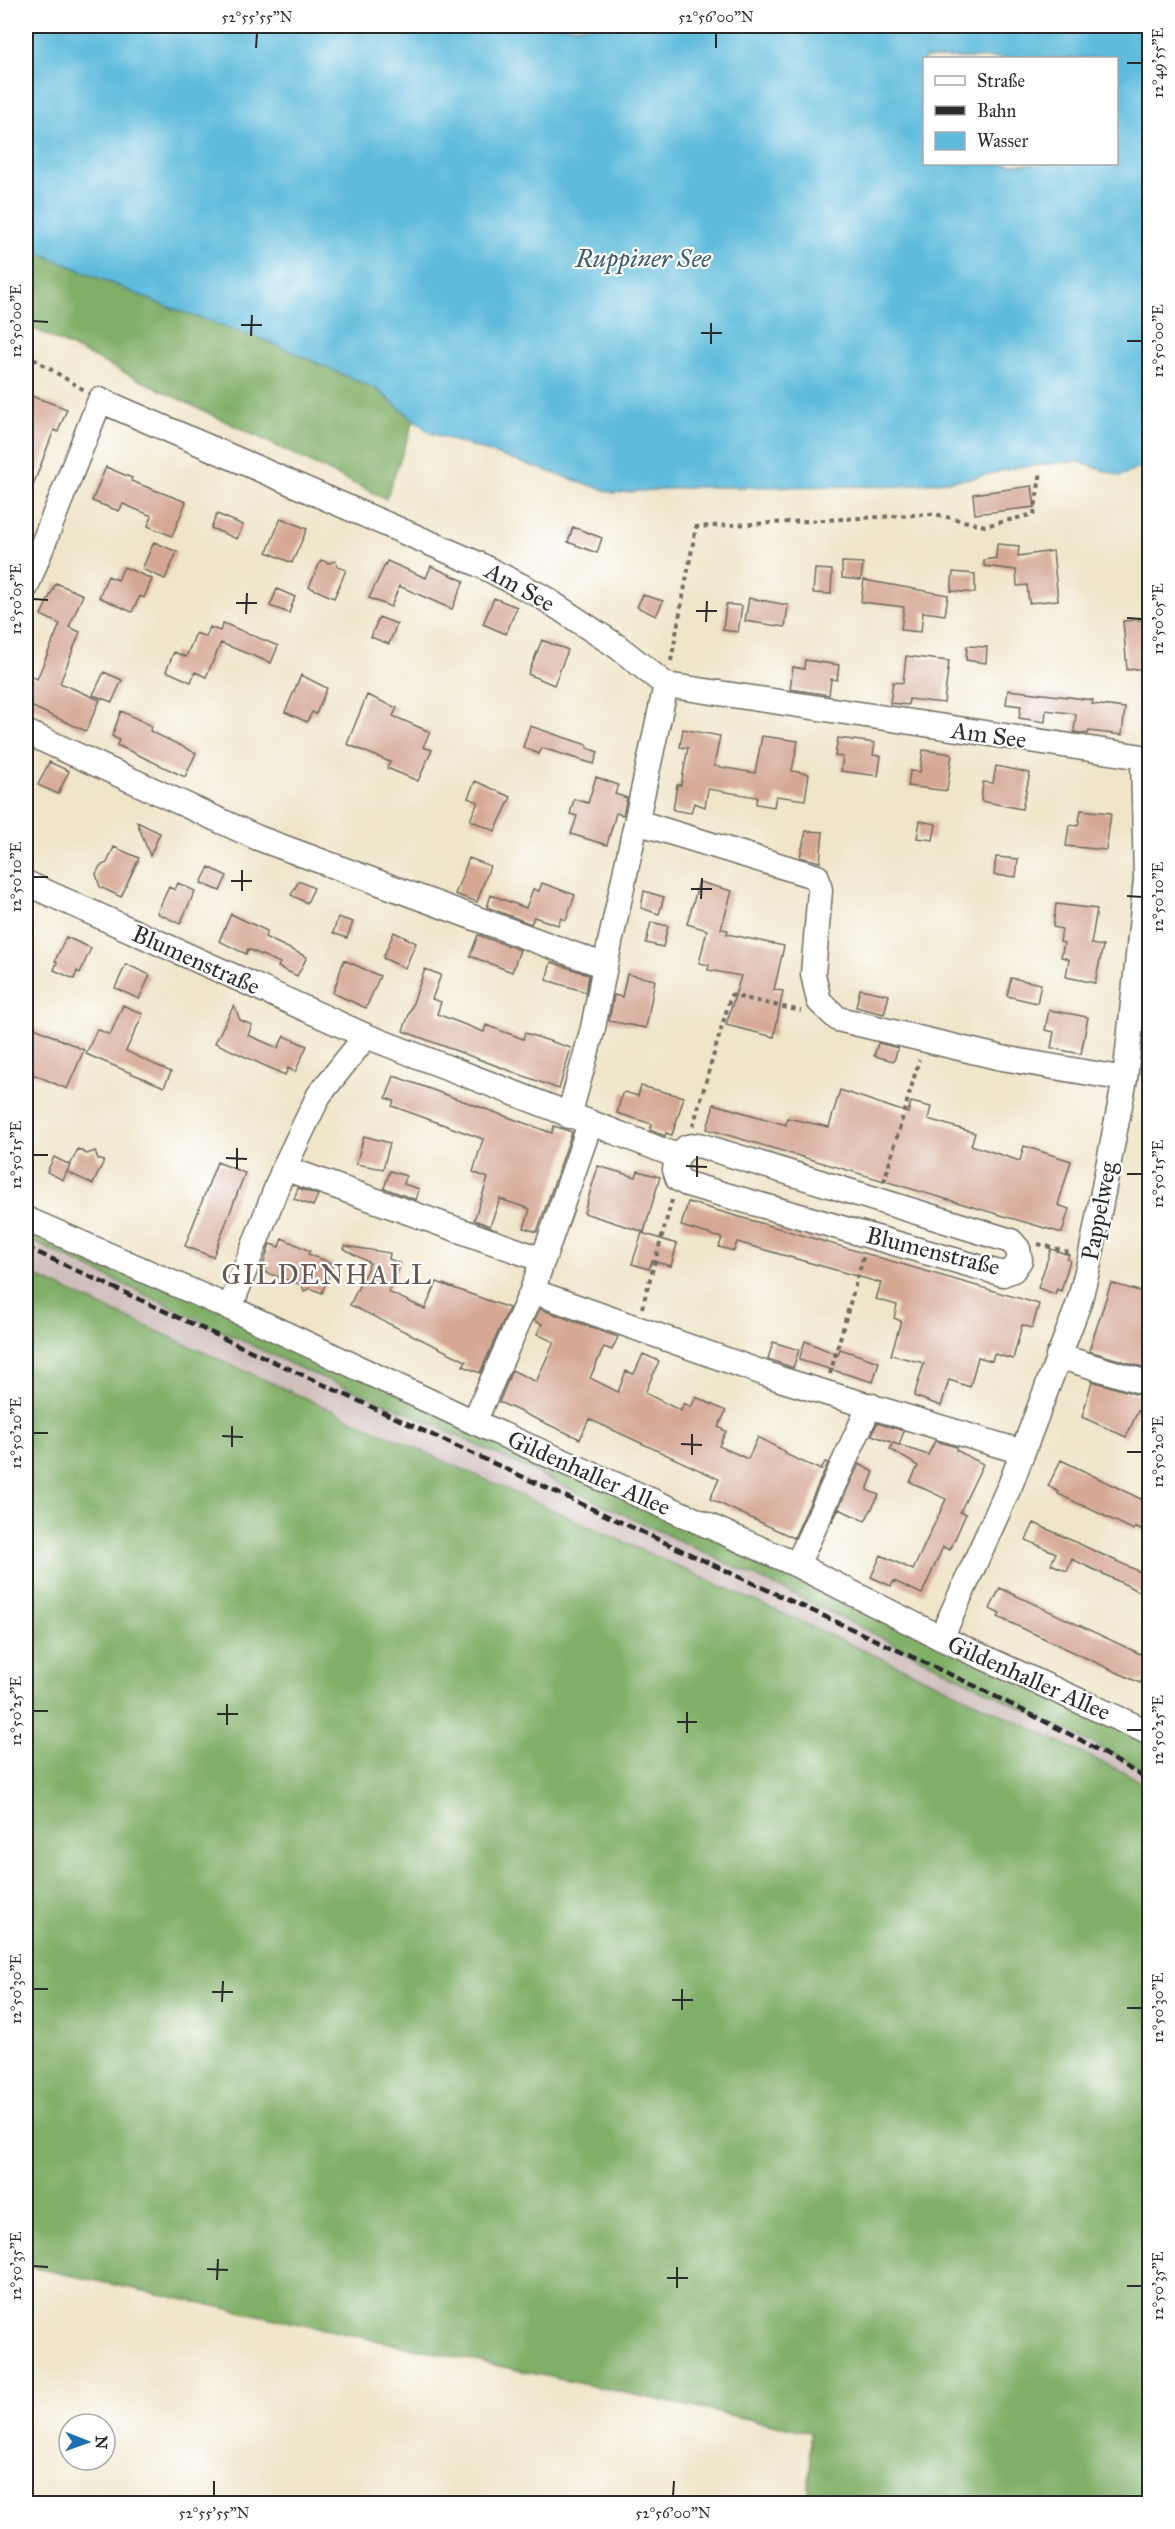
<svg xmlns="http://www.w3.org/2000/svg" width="1175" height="2529" viewBox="0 0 1175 2529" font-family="'IM FELL Great Primer',serif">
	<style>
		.industrial { fill: #d0c0bc }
		.forest { fill: #80af68; stroke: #566d4a; stroke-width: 1.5 }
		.water { fill: #5ebbdc; stroke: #447384; stroke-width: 1.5; fill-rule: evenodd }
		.building { fill: #d5a894 }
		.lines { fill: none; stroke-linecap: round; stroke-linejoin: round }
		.minor-casing { stroke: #706c62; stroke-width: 27 }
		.path { stroke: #706c62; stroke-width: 4; stroke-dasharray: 4.5 4.5; stroke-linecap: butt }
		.minor { stroke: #fff; stroke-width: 24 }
		.rail { stroke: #2b2b2b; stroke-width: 4.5; stroke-dasharray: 9 4.5; stroke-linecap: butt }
		.ticks { fill: none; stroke: #2b2b2b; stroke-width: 2 }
		.labels { text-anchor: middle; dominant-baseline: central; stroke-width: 4.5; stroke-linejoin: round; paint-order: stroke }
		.street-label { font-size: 24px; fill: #2b2b2b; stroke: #fff }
		.water-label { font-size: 26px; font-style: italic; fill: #3d5d69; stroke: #fff }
		.quarter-label { font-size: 27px; letter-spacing: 1.5px; fill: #665750; stroke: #fff }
		.neatline { fill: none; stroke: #2b2b2b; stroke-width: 2 }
		.ticks-label { font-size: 15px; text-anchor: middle; fill: #2b2b2b }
	</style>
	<rect width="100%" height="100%" fill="#fff"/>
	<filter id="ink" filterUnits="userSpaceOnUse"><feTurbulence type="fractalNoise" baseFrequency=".0167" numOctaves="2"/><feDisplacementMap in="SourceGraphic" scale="12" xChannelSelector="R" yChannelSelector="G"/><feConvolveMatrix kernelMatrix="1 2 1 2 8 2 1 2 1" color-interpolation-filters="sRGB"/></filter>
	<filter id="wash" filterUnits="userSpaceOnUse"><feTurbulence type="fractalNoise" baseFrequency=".008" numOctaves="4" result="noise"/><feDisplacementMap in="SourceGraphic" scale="24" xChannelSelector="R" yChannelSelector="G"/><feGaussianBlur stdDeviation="1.35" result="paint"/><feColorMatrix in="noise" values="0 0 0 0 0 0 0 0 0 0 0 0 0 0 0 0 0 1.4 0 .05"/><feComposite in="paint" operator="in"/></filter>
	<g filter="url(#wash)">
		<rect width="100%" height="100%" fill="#f0e5c9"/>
		<!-- industrial -->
		<path class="industrial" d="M26,1238L304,1370L407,1412L822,1608L1139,1765L1149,1772V1790L1133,1777L934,1682L26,1272Z"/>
		<!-- forest -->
		<path class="forest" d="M26,250L42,254L163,305L272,343L376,389L414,420L386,499L26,325Z
			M26,1218L1149,1736V1772L822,1608L407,1412L304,1370L26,1238Z
			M26,1272L934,1682L1133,1777L1149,1790V2503H809L810,2432L26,2266Z"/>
		<!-- water -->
		<path class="water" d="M26,26H1149V464L1120,476L1076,461L1018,467L972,478L901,486L695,487L614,493L431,433L376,389L272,343L163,305L42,254L26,250ZM924,58H1116V164H924Z"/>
		<g id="blocks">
			<!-- building -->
			<path class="building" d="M26,394L67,409L58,432L54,430L27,501Z
				M106,467L132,478L131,481L186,502L172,536L148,526L152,516L123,504L119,511L92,501Z
				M1032,486L1035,507L975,514L973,494Z
				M217,514L243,525L237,539L211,528Z
				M281,518L307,529L292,563L267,552Z
				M573,527L602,538L597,553L568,542Z
				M154,542L177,552L165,579L142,569Z
				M997,544L1019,546L1018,556L1053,551L1058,600L1029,603L1027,585L1017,586L1016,570L984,566V560L996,558Z
				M321,560L329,563L335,561L338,567L346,570L334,598L309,587Z
				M387,561L426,578L431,566L464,581L452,609L399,586L391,607L369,598Z
				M842,562L863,563L861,580L842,578Z
				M124,567L152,579L144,598L140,596L132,612L99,597L108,576L118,580Z
				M815,569L832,570L831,594L813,593Z
				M953,572L975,574V593L951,591Z
				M864,580L948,595L945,615L923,612L921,632L901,630L904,607L861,602Z
				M56,583L83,595L69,627L80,632L60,683L100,700L86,731L26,704V674L37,679L60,624L41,615Z
				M277,589L295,597L289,613L270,606Z
				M643,595L663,601L656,616L637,607Z
				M494,598L517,607L506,634L483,624Z
				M749,598L788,605L785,627L745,621Z
				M726,604L742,606L738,632L723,630Z
				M379,617L397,624L389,644L371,637Z
				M1149,619V668L1127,670L1123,621Z
				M223,623L278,646L271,663L221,643L206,677L195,672L191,682L166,671L174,652L186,657L196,633L206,637L210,627L220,631Z
				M542,640L568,650L554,685L528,674Z
				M967,646L987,647L986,663L966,660Z
				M906,656L949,661L944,703L909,699L908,705L890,703L893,682L903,683Z
				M805,660L839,665L837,680L831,679L829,695L790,689L793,667L804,669Z
				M104,672L122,680L112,702L93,695Z
				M301,675L327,688L316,714L312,712L307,722L285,712Z
				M1008,690L1093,700L1092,704L1125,708L1122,735L1089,731L1088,734L1074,732L1076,714L1046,710L1045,722L1019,718L1021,706L1006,704Z
				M367,695L397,708L393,716L430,732L423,747L432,750L418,781L387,768L390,762L347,744Z
				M121,711L152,726L150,731L196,753L185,777L117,745L119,740L112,736Z
				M530,726L587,745V748L598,752L594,764L542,748L539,754L523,747Z
				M683,729L720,736L714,766L755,773L762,736L798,741L792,771L809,774L805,800L776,796L774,807L756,804L757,797L708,789L705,807L694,803L691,813L673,810L677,785H681L688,748L680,747Z
				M838,738L875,743L873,755L881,756L878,776L841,771L843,757L835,756Z
				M923,750L952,754L947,791L908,786L910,771L920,772Z
				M49,762L69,771L58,794L38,785Z
				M996,766L1030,773L1022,809L981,801L983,782L993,783Z
				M596,777L618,785L615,794L627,798L623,815L616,813L607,845L571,834L577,816L570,814L574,799L588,803Z
				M475,781L511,797L495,831L470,820L478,802L468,798Z
				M1081,810L1111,813L1106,850L1066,846L1069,825L1078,826Z
				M920,821L936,824L933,840L917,838Z
				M137,822L160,833L150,856Z
				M806,831L823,832L820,862L800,857Z
				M114,847L139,858L121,897L100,887L96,874L100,866L107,863Z
				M996,857L1018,859L1016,877L994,875Z
				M469,858L490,866L477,902L455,894Z
				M209,867L227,876L220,891L201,883Z
				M299,881L314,888L307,903L291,895Z
				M699,882L732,891L721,929L728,930L727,934L784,946L774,990L783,991L774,1037L726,1025L741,976L708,970L709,965L699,963L707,930L687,924Z
				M178,883L195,891L180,924L157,913L169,887L175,890Z
				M542,883L575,895L566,920L561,918L558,925L534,917L531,924L487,907L491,895L526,908L533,889L539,891Z
				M644,891L664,897L659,914L641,908Z
				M1056,904L1097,909L1091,944L1103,946L1095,983L1066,977L1069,959L1061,957L1064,943L1060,942L1062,929L1053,927Z
				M231,914L267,931L265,937L307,957L297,976L278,967L280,963L248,949L246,954L219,941Z
				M338,917L353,922L347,938L333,933Z
				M651,922L668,926L663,947L646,943Z
				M394,932L416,943L405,968L383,958Z
				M478,935L520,950L512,972L470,956Z
				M66,937L91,948L80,973L77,971L74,979L54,970L57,962L55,961Z
				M344,960L380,976L366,1008L333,993Z
				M551,962L589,975L586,992L546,980Z
				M126,964L150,975L139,999L115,988Z
				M425,969L441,975L432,999L441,1002L437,1014L484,1032L486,1025L523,1039L525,1033L571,1048L559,1089L403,1031Z
				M627,974L655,980L646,1028L609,1021L614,995L622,997Z
				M1011,978L1041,984L1037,1003L1007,996Z
				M860,989L889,995L884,1014L856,1007Z
				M123,1005L143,1014L126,1051L171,1072L164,1087L86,1054L97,1029L110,1035Z
				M234,1005L240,1020L252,1025L248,1035L278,1048L284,1036L307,1046L295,1072L288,1068L285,1075L215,1043Z
				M1049,1010L1088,1017L1081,1054L1051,1048L1054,1032L1045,1030Z
				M26,1024L84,1050L67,1089L26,1071Z
				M878,1043L898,1048L894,1061L874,1056Z
				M394,1076L552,1133L554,1126L572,1132L537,1232L524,1228L530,1209L500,1199L490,1226L474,1220L488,1178L473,1172L483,1139L392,1106L394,1101L386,1098Z
				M641,1086L684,1097L672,1135L666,1133L665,1136L650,1130L652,1124L617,1113L622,1094L625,1092L638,1096Z
				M840,1090L908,1113L911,1102L931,1107L928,1119L975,1133L971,1145L1020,1161L1024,1146L1071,1161L1058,1205L1069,1209L1062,1233L707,1129L714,1104L786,1125L787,1118L829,1127Z
				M364,1136L390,1143L383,1169L356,1164Z
				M78,1149L87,1154L95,1151L98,1159L104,1161L93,1184L67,1172Z
				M54,1157L70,1165L63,1180L47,1172Z
				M217,1162L245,1173L213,1257L185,1246Z
				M598,1166L636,1177L638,1171L660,1177L644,1232L584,1213Z
				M390,1171L406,1176L404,1184L419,1189L416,1200L384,1188Z
				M298,1188L318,1195L313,1206L294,1199Z
				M688,1202L1039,1304L1032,1328L1022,1325L1013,1359L994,1354L992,1361L978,1357L970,1387L949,1380L941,1406L914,1396L924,1363L891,1355L901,1321L894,1318L897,1305L876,1299L881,1283L737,1242L734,1251L719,1247L722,1238L681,1226Z
				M642,1233L677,1244L671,1266L652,1261L649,1269L632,1264Z
				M282,1238L310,1251L308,1254L333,1264L322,1293L310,1288L304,1291L302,1285L261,1271L270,1244L279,1247Z
				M345,1246L390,1253L389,1259L401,1264L388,1292L425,1309L437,1282L509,1308L480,1373L463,1366L466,1361L350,1305L370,1263L344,1249Z
				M1051,1249L1069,1255L1067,1259L1070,1260L1061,1291L1057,1289L1055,1294L1038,1288Z
				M1111,1283L1149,1294V1369L1089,1351Z
				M540,1309L618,1337L612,1350L604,1347L590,1378L618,1392L626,1371L634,1374L643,1354L659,1361L645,1393L681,1411L684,1403L691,1407L696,1397L726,1411L718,1427L726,1431L719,1446L748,1459L758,1437L786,1452L785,1454L821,1470L825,1462L828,1463L794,1538L710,1499L719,1479L589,1419L580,1439L499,1402L512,1370L536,1382L554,1342L537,1334L542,1324L534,1321Z
				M805,1341L838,1355L840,1349L879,1362L873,1382L799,1360Z
				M773,1342L799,1350L793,1368L768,1359Z
				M1092,1381L1149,1398V1414L1138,1411L1126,1437L1082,1417Z
				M877,1423L904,1431L899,1445L872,1435Z
				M935,1441L957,1447L956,1450L983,1464L960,1512L966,1514L950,1550L943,1547L922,1594L894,1581L891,1586L871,1577L881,1555L913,1570L946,1499L910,1482L918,1466L890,1449L893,1443L928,1455Z
				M1061,1460L1149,1503V1534L1135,1527L1134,1530L1058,1494L1059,1492L1048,1486Z
				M859,1464L874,1472L867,1490L879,1495L865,1521L839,1509L832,1522Z
				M1034,1523L1149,1576V1596L1072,1559L1067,1571L1051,1564L1056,1553L1026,1540Z
				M1000,1588L1149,1658V1684L1142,1680L1140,1683L998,1617L1000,1614L990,1609Z"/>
		</g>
	</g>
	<g filter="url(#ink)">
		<use href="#blocks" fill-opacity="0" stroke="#706c62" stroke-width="1.5"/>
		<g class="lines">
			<defs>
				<path id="minor" d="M26,587L100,400L478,564L541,596L618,647L666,685L1143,757L1146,880L1125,1079L1090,1259L1079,1303L1011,1483L941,1638
					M26,732L258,838L605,966L666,685
					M637,822L817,877L820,890L813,974L819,1001L838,1019L1002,1058L1125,1079
					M26,883L366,1036L319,1095L284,1168L230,1308
					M366,1036L677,1156
					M569,1116L593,1028L605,966
					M699,1145L1011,1241L1018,1249L1020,1260L1013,1270L1003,1274L687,1184L678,1179L675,1170L677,1156L687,1147Z
					M284,1168L543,1260
					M26,1219L230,1308L474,1422L797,1565L941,1638L1150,1733
					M532,1291L783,1380L1022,1452
					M1058,1356L1150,1384
					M474,1422L532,1291L590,1124
					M797,1565L870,1405"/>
			</defs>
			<!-- minor casing -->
			<use href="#minor" class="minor-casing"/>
			<!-- path -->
			<path class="path" d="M26,354L84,390
				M671,661L696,527L934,514L985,526L1034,514L1041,471
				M693,1126L731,995L801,1011
				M884,1182L919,1060
				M1038,1244L1072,1253
				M642,1308L672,1200
				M830,1374L864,1254"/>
			<!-- minor -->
			<use href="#minor" class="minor"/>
			<!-- rail -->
			<path class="rail" d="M26,1247L975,1686L1079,1739L1150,1781"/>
		</g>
	</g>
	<!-- ticks -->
	<path class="ticks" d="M256,48L257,33M716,48V33M1127,63H1142M33,321L48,322M241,325H262M701,333H722M251,336L252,315M1127,341H1142M711,344V323M33,599L48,600M236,603H257M696,611H717M246,614L247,593M1127,618L1142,619M706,622L707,601M33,877H48M231,881H252M691,889H712M242,891V870M1127,896L1142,897M701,899L702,878M33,1155H48M226,1158L247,1159M686,1166L707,1167M237,1169V1148M1127,1174H1142M697,1177V1156M33,1433H48M222,1436L243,1437M681,1444L702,1445M232,1447V1426M1127,1452H1142M692,1455V1434M33,1711H48M217,1714H238M677,1722H697M227,1725V1704M1127,1730H1142M687,1733V1712M33,1989H48M212,1992H233M672,2000H693M222,2002L223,1981M1127,2008H1142M682,2010V1989M33,2266L48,2267M207,2269L228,2270M667,2278H688M217,2280L218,2259M1127,2286H1142M677,2288V2267M214,2496V2481M673,2496L674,2481"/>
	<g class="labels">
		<!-- street labels -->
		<g class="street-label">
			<text transform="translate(520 587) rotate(29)">Am See</text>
			<text transform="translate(989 735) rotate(8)">Am See</text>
			<text transform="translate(196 960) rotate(24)">Blumenstraße</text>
			<text transform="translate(1099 1211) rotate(-79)">Pappelweg</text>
			<text transform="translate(933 1251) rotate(14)">Blumenstraße</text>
			<text transform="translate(589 1473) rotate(24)">Gildenhaller Allee</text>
			<text transform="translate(1029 1678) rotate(24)">Gildenhaller Allee</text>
		</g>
		<!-- water labels -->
		<g class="water-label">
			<text x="643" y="258">Ruppiner See</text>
		</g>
		<!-- quarter labels -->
		<g class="quarter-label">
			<text x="327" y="1274">GILDENHALL</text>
		</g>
	</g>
	<!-- margin -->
	<rect width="1175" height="2529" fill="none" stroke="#fff" stroke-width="66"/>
	<!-- legend -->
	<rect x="923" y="57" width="195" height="108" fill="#ffffff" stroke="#aaaaaa" stroke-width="1.5"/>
	<rect x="935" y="76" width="30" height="9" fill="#ffffff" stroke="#aaaaaa" stroke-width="1.5"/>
	<text x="977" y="87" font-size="18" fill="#2b2b2b">Straße</text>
	<rect x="935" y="106" width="30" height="9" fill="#2b2b2b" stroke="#aaaaaa" stroke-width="1.5"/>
	<text x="977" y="117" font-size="18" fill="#2b2b2b">Bahn</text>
	<rect x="935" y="132" width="30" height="18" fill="#5ebbdc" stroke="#aaaaaa" stroke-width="1.5"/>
	<text x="977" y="147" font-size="18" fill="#2b2b2b">Wasser</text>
	<!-- north arrow -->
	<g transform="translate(87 2442) rotate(91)"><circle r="28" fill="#ffffff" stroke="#aaaaaa" stroke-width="1.5"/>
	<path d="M0-4.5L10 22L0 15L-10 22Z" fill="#1f6fb2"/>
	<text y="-9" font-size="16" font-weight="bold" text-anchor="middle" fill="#2b2b2b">N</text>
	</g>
	<rect x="33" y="33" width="1109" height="2463" class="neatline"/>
	<g class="ticks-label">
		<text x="257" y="22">52°55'55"N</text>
		<text x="716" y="22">52°56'00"N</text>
		<text transform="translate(1158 63) rotate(-90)" y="5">12°49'55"E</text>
		<text transform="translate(16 321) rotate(-90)" y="5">12°50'00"E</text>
		<text transform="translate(1158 341) rotate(-90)" y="5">12°50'00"E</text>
		<text transform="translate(16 599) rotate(-90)" y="5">12°50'05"E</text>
		<text transform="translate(1158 619) rotate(-90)" y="5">12°50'05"E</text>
		<text transform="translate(16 877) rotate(-90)" y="5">12°50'10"E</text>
		<text transform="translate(1158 897) rotate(-90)" y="5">12°50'10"E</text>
		<text transform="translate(16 1155) rotate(-90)" y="5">12°50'15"E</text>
		<text transform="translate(1158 1174) rotate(-90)" y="5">12°50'15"E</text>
		<text transform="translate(16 1433) rotate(-90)" y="5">12°50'20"E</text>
		<text transform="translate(1158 1452) rotate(-90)" y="5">12°50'20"E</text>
		<text transform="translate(16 1711) rotate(-90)" y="5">12°50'25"E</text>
		<text transform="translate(1158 1730) rotate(-90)" y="5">12°50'25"E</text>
		<text transform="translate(16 1989) rotate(-90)" y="5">12°50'30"E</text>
		<text transform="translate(1158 2008) rotate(-90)" y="5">12°50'30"E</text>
		<text transform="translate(16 2266) rotate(-90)" y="5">12°50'35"E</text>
		<text transform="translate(1158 2286) rotate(-90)" y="5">12°50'35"E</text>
		<text x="214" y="2518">52°55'55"N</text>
		<text x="673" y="2518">52°56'00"N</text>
	</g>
</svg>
